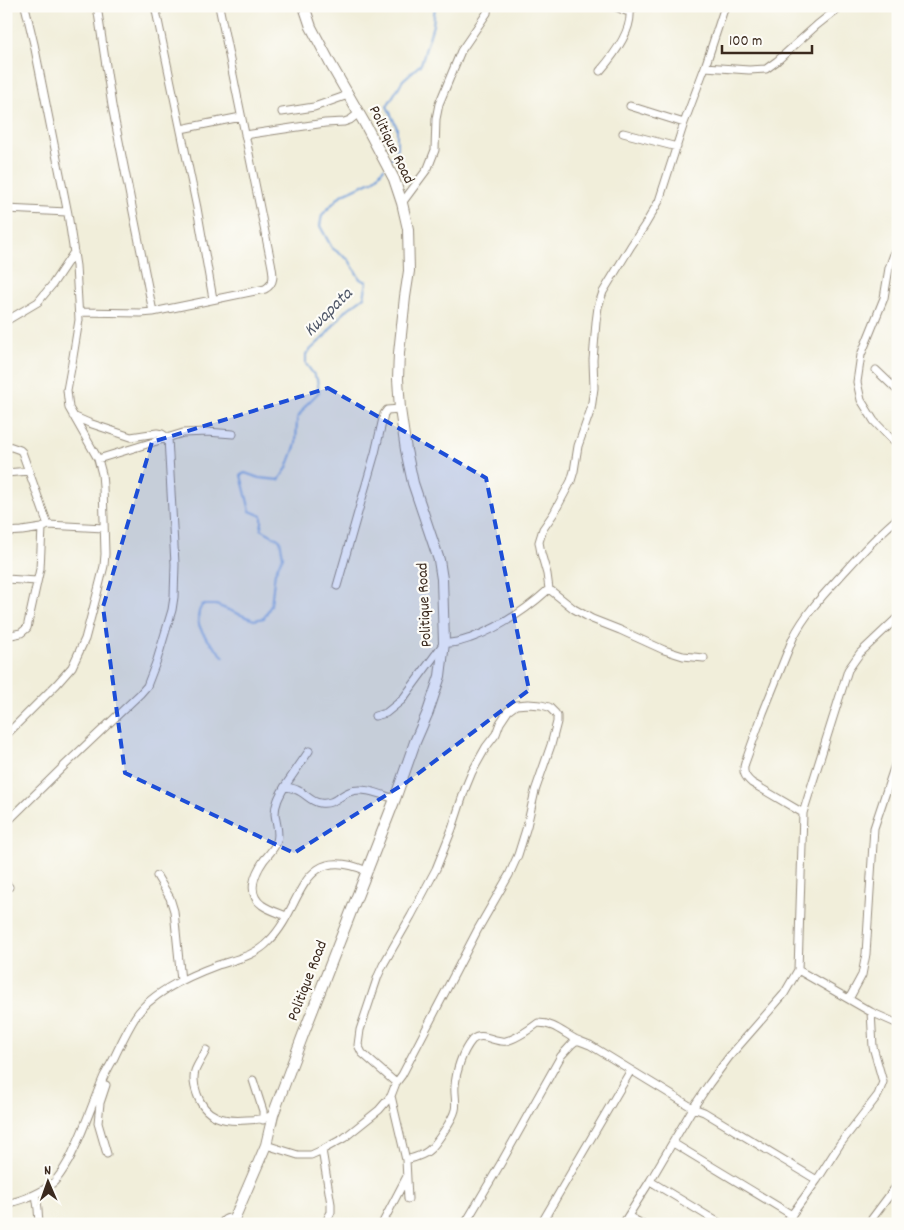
<svg xmlns="http://www.w3.org/2000/svg" width="904" height="1230" viewBox="0 0 904 1230" font-family="Dekko,sans-serif">
	<style>
		.lines { fill: none; stroke-linecap: round; stroke-linejoin: round }
		.stream { stroke: #709ed9; stroke-width: 2 }
		.street-casing { stroke: #968c7c; stroke-width: 9 }
		.secondary-casing { stroke: #968c7c; stroke-width: 12 }
		.street { stroke: #fff; stroke-width: 7 }
		.secondary { stroke: #fff; stroke-width: 10 }
		.marked { fill: #1d4ed8; fill-opacity: 0.2; stroke: #1d4ed8; stroke-width: 4; stroke-dasharray: 10 6; stroke-linejoin: round }
		.labels { text-anchor: middle; dominant-baseline: central; stroke-width: 4.5; stroke-linejoin: round; paint-order: stroke }
		.street-label { font-size: 16px; fill: #3b2a1e; stroke: #fdfcf7 }
		.water-label { font-size: 18px; font-style: italic; fill: #505869; stroke: #fdfcf7 }
	</style>
	<rect width="100%" height="100%" fill="#fdfcf7"/>
	<filter id="ink" filterUnits="userSpaceOnUse"><feTurbulence type="fractalNoise" baseFrequency=".02" numOctaves="2"/><feDisplacementMap in="SourceGraphic" scale="10" xChannelSelector="R" yChannelSelector="G"/><feConvolveMatrix kernelMatrix="1 2 1 2 8 2 1 2 1" color-interpolation-filters="sRGB"/></filter>
	<filter id="wash" filterUnits="userSpaceOnUse"><feTurbulence type="fractalNoise" baseFrequency=".0096" numOctaves="4" result="noise"/><feDisplacementMap in="SourceGraphic" scale="20" xChannelSelector="R" yChannelSelector="G"/><feGaussianBlur stdDeviation="1.12" result="paint"/><feColorMatrix in="noise" values="0 0 0 0 0 0 0 0 0 0 0 0 0 0 0 0 0 1.4 0 .05"/><feComposite in="paint" operator="in"/></filter>
	<g filter="url(#wash)">
		<rect width="100%" height="100%" fill="#f1eeda"/>
		<g class="lines">
			<!-- stream -->
			<path class="stream" d="M388,162L397,151V128L387,106L403,80L421,64L433,25L435,6
				M224,657C213,645 194,630 199,612C199,610 201,608 202,605H216L254,620L264,618L271,605L275,572L283,556L280,540L261,529L262,522V516L250,511L241,475L245,473L259,478L279,480L287,468L296,444L297,419L306,405L319,392L317,379L306,364V354L324,337L345,311L364,297L367,282L360,279L349,260L332,248L320,226L322,215L341,195L374,180L384,168"/>
		</g>
	</g>
	<g filter="url(#ink)">
		<g class="lines">
			<defs>
				<path id="street" d="M97,6L112,106L153,312
					M155,6L197,208L213,299
					M614,6L626,11L633,9L635,6
					M705,67L749,70L766,69L777,61L817,25L841,6
					M600,71C613,56 632,31 630,11
					M630,106L684,123
					M282,112L314,107L348,95
					M181,129L241,117
					M623,133L677,147
					M245,135L325,123L344,122L350,120L359,113
					M402,203L428,168L435,150L436,119L439,104L461,51L487,13L488,6
					M6,209L67,212
					M898,251L894,254L889,268L884,298L861,355L857,382L861,400L874,421L898,446
					M79,312L141,313L153,312L265,289C276,283 273,273 271,262L219,6
					M6,321L38,302L52,285L74,252
					M876,370L898,391
					M6,445L20,450L22,452L48,525
					M98,459L183,433L207,432L233,434
					M6,473L29,471
					M6,532L22,531L42,528
					M6,579L37,581
					M337,586L375,453L384,414L387,410L400,409
					M549,589L574,609L592,619L620,630L664,650L683,656L704,658
					M6,636L21,633L27,628L40,569L42,528L48,525L104,528
					M375,716L386,713L402,700L444,643C454,644 462,641 471,638C501,627 526,610 549,589L547,574L541,553L539,542L543,529L554,513L571,481L574,471L578,446L591,409L594,388L593,360L596,322L598,307L603,292L631,246L645,225L659,201L684,123L705,67L725,6
					M6,735L57,684L72,667L85,639L97,594L104,566L105,554L103,486L102,474L98,459L69,408L67,390L72,363L79,320L76,266L68,214L34,44L25,6
					M285,786L309,751
					M803,813L752,783C745,777 742,772 745,763L763,713L793,638C806,612 826,592 846,570C862,552 879,534 898,518
					M6,823L65,765L140,694L147,686L157,660L172,610L174,597L175,564L168,438L162,434L157,433L131,437L89,423L73,416
					M157,876L170,898L174,911L181,981
					M6,884L9,887
					M286,916C279,913 269,910 262,905C246,893 255,873 264,860C269,854 275,848 277,841C280,832 276,824 275,814C275,803 280,795 285,786C289,788 293,788 297,790C305,793 311,802 320,803C333,805 339,796 349,792C363,786 382,795 395,799
					M798,970L871,1012L898,1024
					M849,999L862,975L866,954L874,828L898,756
					M206,1050C203,1057 198,1063 195,1071C193,1078 194,1086 197,1094C205,1118 224,1122 247,1120C256,1120 264,1119 273,1115
					M253,1080L263,1111V1120
					M106,1085L100,1103L98,1123L107,1154
					M391,1096L406,1160L408,1199
					M673,1143L792,1215
					M266,1145L298,1155H311L322,1150L344,1138L379,1110L391,1096L396,1083L402,1075L478,929L509,875L518,855L527,826L535,791L551,745L557,722V716L555,713L549,707L541,705L528,704L516,705L508,711L500,723L496,734L486,747L472,772L465,789L452,829L436,869L411,916L383,965L378,976L360,1030L358,1045L362,1053L396,1083
					M322,1150L331,1204V1212L325,1224
					M406,1160C413,1158 422,1156 428,1151C435,1146 453,1119 455,1110C457,1102 454,1094 455,1086C456,1071 462,1052 472,1040C483,1031 494,1043 506,1041C516,1039 530,1029 538,1023C553,1023 562,1032 575,1039C579,1041 585,1043 590,1045L693,1108L704,1112L817,1180
					M650,1181L721,1224
					M36,1194L38,1209L39,1224
					M6,1204C23,1200 41,1194 54,1182C60,1176 65,1167 69,1160C83,1133 92,1104 104,1076C107,1071 110,1065 113,1060C120,1045 127,1030 136,1016C153,991 191,975 218,965C237,959 255,956 269,941C304,907 298,842 367,871
					M628,1216L642,1224
					M222,1224C224,1218 228,1218 234,1218
					M382,1224L406,1178
					M465,1224L501,1163L561,1056L572,1044L577,1040
					M541,1224L631,1070
					M623,1224L650,1181L693,1108L709,1084L729,1057L784,994L798,970L803,813L848,670L860,653L898,617
					M785,1224L817,1180L840,1144L878,1095L883,1082L873,1047L871,1012
					M868,1224L898,1184"/>
				<path id="secondary" d="M232,1224L266,1145L273,1115L303,1035L395,799L415,742L428,712L440,676L444,643L442,579L439,560L413,483L406,450L400,409L398,379L399,353L405,297L409,271L408,229L402,203L394,179L365,124L330,63L311,27L304,6"/>
			</defs>
			<!-- street casing -->
			<use href="#street" class="street-casing"/>
			<!-- secondary casing -->
			<use href="#secondary" class="secondary-casing"/>
			<!-- street -->
			<use href="#street" class="street"/>
			<!-- secondary -->
			<use href="#secondary" class="secondary"/>
		</g>
	</g>
	<!-- marked area -->
	<path class="marked" d="M328,388L486,478L529,690L407,782L294,853L125,773L103,607L152,442Z"/>
	<g class="labels">
		<!-- street labels -->
		<g class="street-label">
			<text transform="translate(391 145) rotate(64)">Politique Road</text>
			<text transform="translate(425 605) rotate(-93)">Politique Road</text>
			<text transform="translate(308 981) rotate(-69)">Politique Road</text>
		</g>
		<!-- water labels -->
		<g class="water-label">
			<text transform="translate(329 313) rotate(-45)">Kwapata</text>
		</g>
	</g>
	<!-- margin -->
	<rect width="904" height="1230" fill="none" stroke="#fdfcf7" stroke-width="25"/>
	<!-- north arrow -->
	<g transform="translate(48 1182) rotate(358)" stroke="#fdfcf7" stroke-width="4" paint-order="stroke">
	<path d="M0-4L9 19L0 12L-9 19Z" fill="#3b2a1e"/>
	<text y="-8" font-size="14" font-weight="bold" text-anchor="middle" fill="#3b2a1e">N</text>
	</g>
	<!-- scale -->
	<path d="M722 45v8h90v-8" fill="none" stroke="#3b2a1e" stroke-width="2.5"/>
	<text x="729" y="45" font-size="15" fill="#3b2a1e" stroke="#fdfcf7" stroke-width="4" paint-order="stroke">100 m</text>
</svg>
